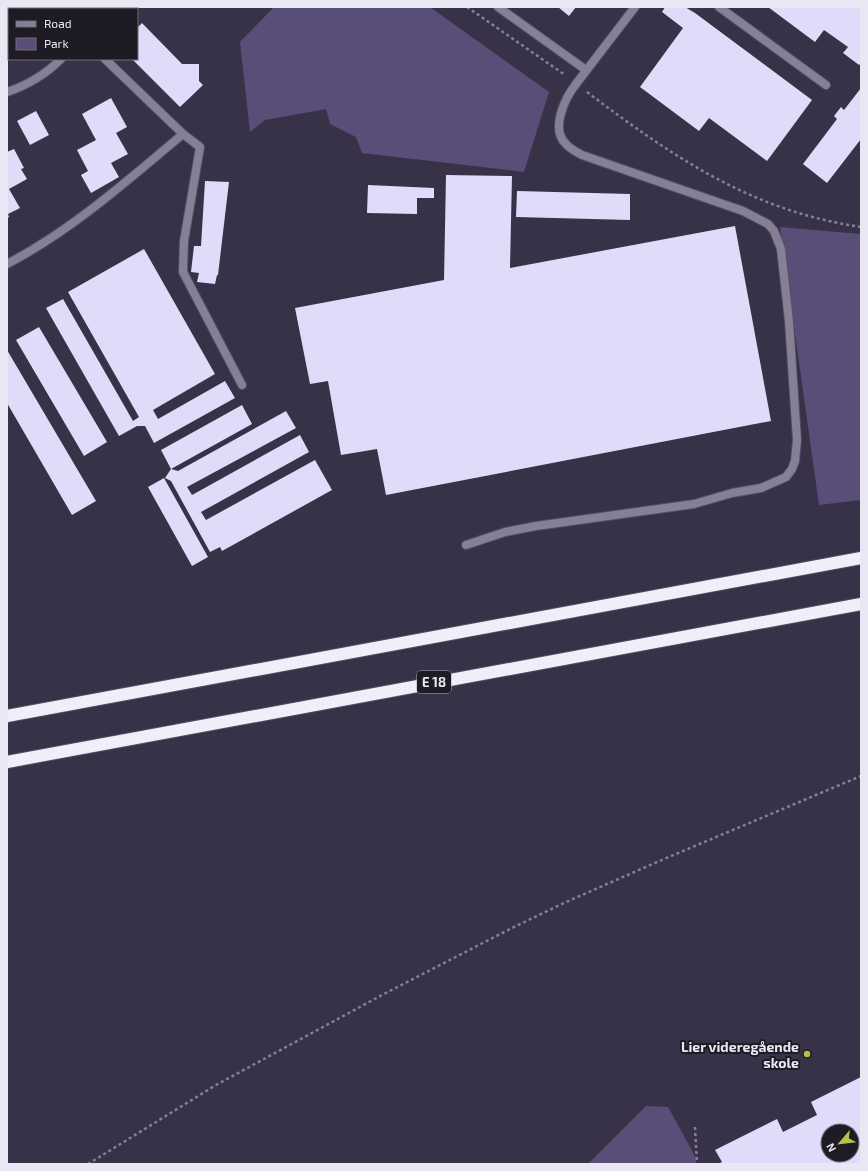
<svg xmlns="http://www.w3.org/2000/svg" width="868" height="1171" viewBox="0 0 868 1171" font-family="'Exo 2',sans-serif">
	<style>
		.green { fill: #594e77 }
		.building { fill: #e1dbf9; fill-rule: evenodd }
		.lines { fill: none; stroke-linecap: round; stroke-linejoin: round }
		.service-casing { stroke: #544f63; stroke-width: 10 }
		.minor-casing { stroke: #544f63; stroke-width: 10 }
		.motorway-casing { stroke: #544f63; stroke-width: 14 }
		.path { stroke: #858193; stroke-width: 2.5; stroke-dasharray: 3 3; stroke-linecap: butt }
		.service { stroke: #858095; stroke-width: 8 }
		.minor { stroke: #858095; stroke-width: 8 }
		.motorway { stroke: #f0eef9; stroke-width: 12 }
		.poi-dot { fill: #b4c24a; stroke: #1e1b25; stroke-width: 1.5 }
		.labels { text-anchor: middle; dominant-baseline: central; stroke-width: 4; stroke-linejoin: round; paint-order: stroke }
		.shield { fill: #1e1b25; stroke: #adaab7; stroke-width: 1 }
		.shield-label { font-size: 13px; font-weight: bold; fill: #eae7f5 }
		.poi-label { font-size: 14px; font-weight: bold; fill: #eae7f5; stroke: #1e1b25; text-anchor: end }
	</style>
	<rect width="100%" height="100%" fill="#373247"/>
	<!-- green -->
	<path class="green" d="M274,7H430L549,92L524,172L362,153L356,137L330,124L326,109L265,120L250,132L240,42Z
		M780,227L861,234V500L819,505Z
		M646,1106L668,1107L694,1154L697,1164H588Z"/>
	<!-- building -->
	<path class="building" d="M7,7L12,9H9V38L7,39Z
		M558,7H576L569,16Z
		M665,7H685L695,13L812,100L767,161L709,118L699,131L640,87L683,28L662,12Z
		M768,7H861V63L859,65L843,53L848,47L824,30L815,42Z
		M142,23L182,64H199V81L203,85L180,107L132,59H137V28Z
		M861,88V139L827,183L803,164L837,119L834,116L841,107L844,110Z
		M111,98L127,127L116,133L128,154L111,163L119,177L91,193L81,175L88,171L77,150L96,140L82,114Z
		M36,111L49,135L30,145L17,121Z
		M14,149L24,168L21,169L27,179L9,189L20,208L8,214L9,217L7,218V152Z
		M446,175L512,176L510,268L735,226L771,421L386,495L377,449L341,455L328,381L310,384L295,308L444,280Z
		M205,181L229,182L218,275H217L215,284L197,282L199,273L191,272L194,246H201Z
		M368,185L434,188V198H417V214L367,213Z
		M517,191L630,194V220L516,217Z
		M144,249L215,374L153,410L158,419L225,381L235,398L154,443L145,426H137L119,436L46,308L63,299L133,421L139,417L68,292Z
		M39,327L107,442L84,456L16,340Z
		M7,350L96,501L72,515L7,403Z
		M242,405L252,424L171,469L178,471L286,411L296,428L187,487L192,495L300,435L309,452L201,512L206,520L315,460L332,490L222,551L220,547L210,552L171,481L165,478L171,469L161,450Z
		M164,478L208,557L192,566L148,487Z
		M861,1077V1164H718L722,1162L715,1150L777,1119L783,1132L817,1115L811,1102ZM828,1131H852V1155H828Z"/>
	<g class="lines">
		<defs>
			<path id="service" d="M498,7L586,70
				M719,7L826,85
				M105,59L183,134L200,147L184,241L183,272L242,385
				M7,264C72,230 127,181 183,134
				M466,545L505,532L536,526L694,504L732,493L761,488L786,477L792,469L795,461L797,440L789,321L781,249L774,231L768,224L743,211L582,155C577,152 570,149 566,144C550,129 565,98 576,84"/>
			<path id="minor" d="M104,9L106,7
				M576,84L635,7
				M7,92C28,85 45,75 61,59"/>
			<path id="motorway" d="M7,716L861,558
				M7,762L861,604"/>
		</defs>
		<!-- service casing -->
		<use href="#service" class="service-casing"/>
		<!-- minor casing -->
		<use href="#minor" class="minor-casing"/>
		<!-- motorway casing -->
		<use href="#motorway" class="motorway-casing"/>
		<!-- path -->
		<path class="path" d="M467,7L565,75
			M587,92C673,157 752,211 861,227
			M695,1127L697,1164
			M88,1164L216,1085L382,995L512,928L566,902L664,859L861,776"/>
		<!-- service -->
		<use href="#service" class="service"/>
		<!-- minor -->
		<use href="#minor" class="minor"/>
		<!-- motorway -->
		<use href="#motorway" class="motorway"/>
	</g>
	<!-- markers -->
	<circle class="poi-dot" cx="807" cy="1054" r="4"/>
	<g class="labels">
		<!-- shield labels -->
		<rect class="shield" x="417" y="671" width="34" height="22" rx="3"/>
		<g class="shield-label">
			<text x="434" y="682">E 18</text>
		</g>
		<!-- poi labels -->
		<g class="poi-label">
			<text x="799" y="1046">Lier videregående<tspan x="799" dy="16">skole</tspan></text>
		</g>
	</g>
	<!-- border -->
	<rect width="868" height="1171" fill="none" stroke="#eae7f5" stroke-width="16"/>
	<!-- legend -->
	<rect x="8" y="8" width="130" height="52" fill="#1e1b25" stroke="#706d78"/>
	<rect x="16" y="21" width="20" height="6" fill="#858095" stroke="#706d78"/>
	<text x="44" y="28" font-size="12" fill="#eae7f5">Road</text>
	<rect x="16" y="38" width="20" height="12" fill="#594e77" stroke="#706d78"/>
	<text x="44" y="48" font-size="12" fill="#eae7f5">Park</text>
	<!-- north arrow -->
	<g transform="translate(840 1143) rotate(242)"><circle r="19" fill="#1e1b25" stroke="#706d78"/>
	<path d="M0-3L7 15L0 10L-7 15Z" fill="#b4c24a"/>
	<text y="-6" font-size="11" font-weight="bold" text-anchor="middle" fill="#eae7f5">N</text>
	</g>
</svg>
